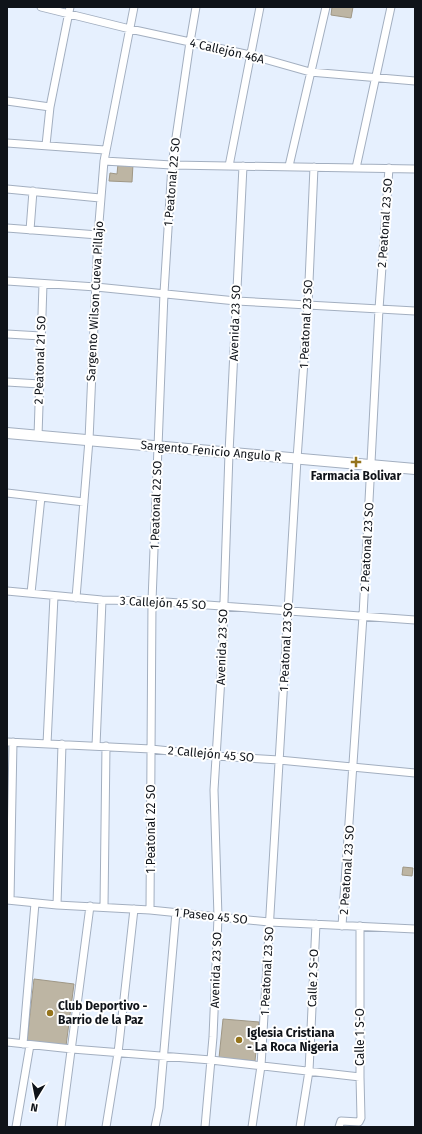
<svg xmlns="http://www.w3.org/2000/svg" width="422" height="1134" viewBox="0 0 422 1134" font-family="'Fira Sans',sans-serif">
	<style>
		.building { fill: #bdb5a3; stroke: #9f9785 }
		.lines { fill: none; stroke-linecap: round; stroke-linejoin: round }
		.street-casing { stroke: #a3afc0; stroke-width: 9 }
		.secondary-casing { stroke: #a3afc0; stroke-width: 12 }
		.street { stroke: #fff; stroke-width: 7 }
		.secondary { stroke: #fff; stroke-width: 10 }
		.poi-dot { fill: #95741c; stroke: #fff; stroke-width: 1.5 }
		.labels { text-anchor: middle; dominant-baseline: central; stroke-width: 4; stroke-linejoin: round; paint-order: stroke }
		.street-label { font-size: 12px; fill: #0f1319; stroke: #fff }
		.poi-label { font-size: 12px; font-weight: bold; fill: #0f1319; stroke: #fff; text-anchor: start }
	</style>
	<rect width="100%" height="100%" fill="#e6f0fe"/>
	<!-- building -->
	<path class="building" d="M332,7H353L351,18L331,15Z
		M118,164H133L132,182L109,181L110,173L117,174Z
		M403,867L413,868L412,876L402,875Z
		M34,979L74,984L66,1046L27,1041Z
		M223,1019L259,1022L255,1061L219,1058Z"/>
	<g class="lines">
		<defs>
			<path id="street" d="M41,7L130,29L250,55L310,72L415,81
				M7,101L50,107
				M7,143L105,150
				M46,145L50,107L70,7
				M104,161L172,165L415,169
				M229,166L260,7
				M289,166L326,7
				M356,168L391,7
				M7,189L100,198
				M7,228L98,235
				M30,230L33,191
				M7,281L96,287L236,301L415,311
				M7,334L41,336
				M7,382L40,384
				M38,436L43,284
				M7,493L84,502
				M7,591L102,600L152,601L415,620
				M31,593L41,497
				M76,598L89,440L98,235L104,161L134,7
				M7,742L151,749L216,756L279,760L415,773
				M47,744L54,596
				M96,746L102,600
				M7,900L57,905L150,910L269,922L415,929
				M10,900L13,742
				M57,905L62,744
				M104,907L106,746
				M150,910L152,601L164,293L172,165L190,42L196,7
				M342,926L363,616L379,309L389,168
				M7,1042L72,1049L211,1060L360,1077
				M23,1044L35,903
				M16,1127L30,1045
				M61,1127L90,906
				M106,1127L118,1053L134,909
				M155,1127L159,1108L176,912
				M205,1127L213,1037L218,917L214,790L222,661L229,453L243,166
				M252,1127L261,1066L297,459L308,305L314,167
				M300,1127L309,1071L316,924
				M339,1127L341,1121L359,1122L361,1118L360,1077V926"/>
			<path id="secondary" d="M7,433L415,469"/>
		</defs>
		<!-- street casing -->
		<use href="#street" class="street-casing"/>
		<!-- secondary casing -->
		<use href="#secondary" class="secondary-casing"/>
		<!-- street -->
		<use href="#street" class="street"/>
		<!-- secondary -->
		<use href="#secondary" class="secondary"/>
	</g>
	<!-- markers -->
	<g class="poi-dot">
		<path d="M354 456h4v4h4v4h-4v4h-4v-4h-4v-4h4z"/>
		<circle cx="50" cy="1013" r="4"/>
		<circle cx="239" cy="1040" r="4"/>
	</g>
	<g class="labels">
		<!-- street labels -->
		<g class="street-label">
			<text transform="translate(227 51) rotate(13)">4 Callejón 46A</text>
			<text transform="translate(172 182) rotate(-85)">1 Peatonal 22 SO</text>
			<text transform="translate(385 223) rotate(-86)">2 Peatonal 23 SO</text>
			<text transform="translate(95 301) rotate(-87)">Sargento Wilson Cueva Pillajo</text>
			<text transform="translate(235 323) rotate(-88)">Avenida 23 SO</text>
			<text transform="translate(306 324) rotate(-87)">1 Peatonal 23 SO</text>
			<text transform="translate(40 360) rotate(-88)">2 Peatonal 21 SO</text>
			<text transform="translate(211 451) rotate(5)">Sargento Fenicio Angulo R</text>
			<text transform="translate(156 505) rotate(-88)">1 Peatonal 22 SO</text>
			<text transform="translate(367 547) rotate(-87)">2 Peatonal 23 SO</text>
			<text transform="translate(163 603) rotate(3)">3 Callejón 45 SO</text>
			<text transform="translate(222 647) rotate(-88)">Avenida 23 SO</text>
			<text transform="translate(286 647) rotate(-87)">1 Peatonal 23 SO</text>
			<text transform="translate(211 754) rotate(5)">2 Callejón 45 SO</text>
			<text transform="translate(151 829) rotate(-90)">1 Peatonal 22 SO</text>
			<text transform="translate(347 870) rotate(-86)">2 Peatonal 23 SO</text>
			<text transform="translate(211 916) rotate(6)">1 Paseo 45 SO</text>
			<text transform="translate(216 970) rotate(-88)">Avenida 23 SO</text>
			<text transform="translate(267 971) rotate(-87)">1 Peatonal 23 SO</text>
			<text transform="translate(313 978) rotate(-88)">Calle 2 S-O</text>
			<text transform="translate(360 1037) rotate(-90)">Calle 1 S-O</text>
		</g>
		<!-- poi labels -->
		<g class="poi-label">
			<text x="356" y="476" text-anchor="middle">Farmacia Bolivar</text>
			<text x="58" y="1006">Club Deportivo -<tspan x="58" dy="14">Barrio de la Paz</tspan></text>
			<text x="247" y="1033">Iglesia Cristiana<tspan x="247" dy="14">- La Roca Nigeria</tspan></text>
		</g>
	</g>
	<!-- border -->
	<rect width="422" height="1134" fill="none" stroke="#0f1319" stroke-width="16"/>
	<!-- north arrow -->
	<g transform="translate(36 1098) rotate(190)" stroke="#ffffff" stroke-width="3" paint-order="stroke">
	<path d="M0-3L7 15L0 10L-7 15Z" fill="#0f1319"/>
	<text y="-6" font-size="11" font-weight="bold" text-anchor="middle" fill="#0f1319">N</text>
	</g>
</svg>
